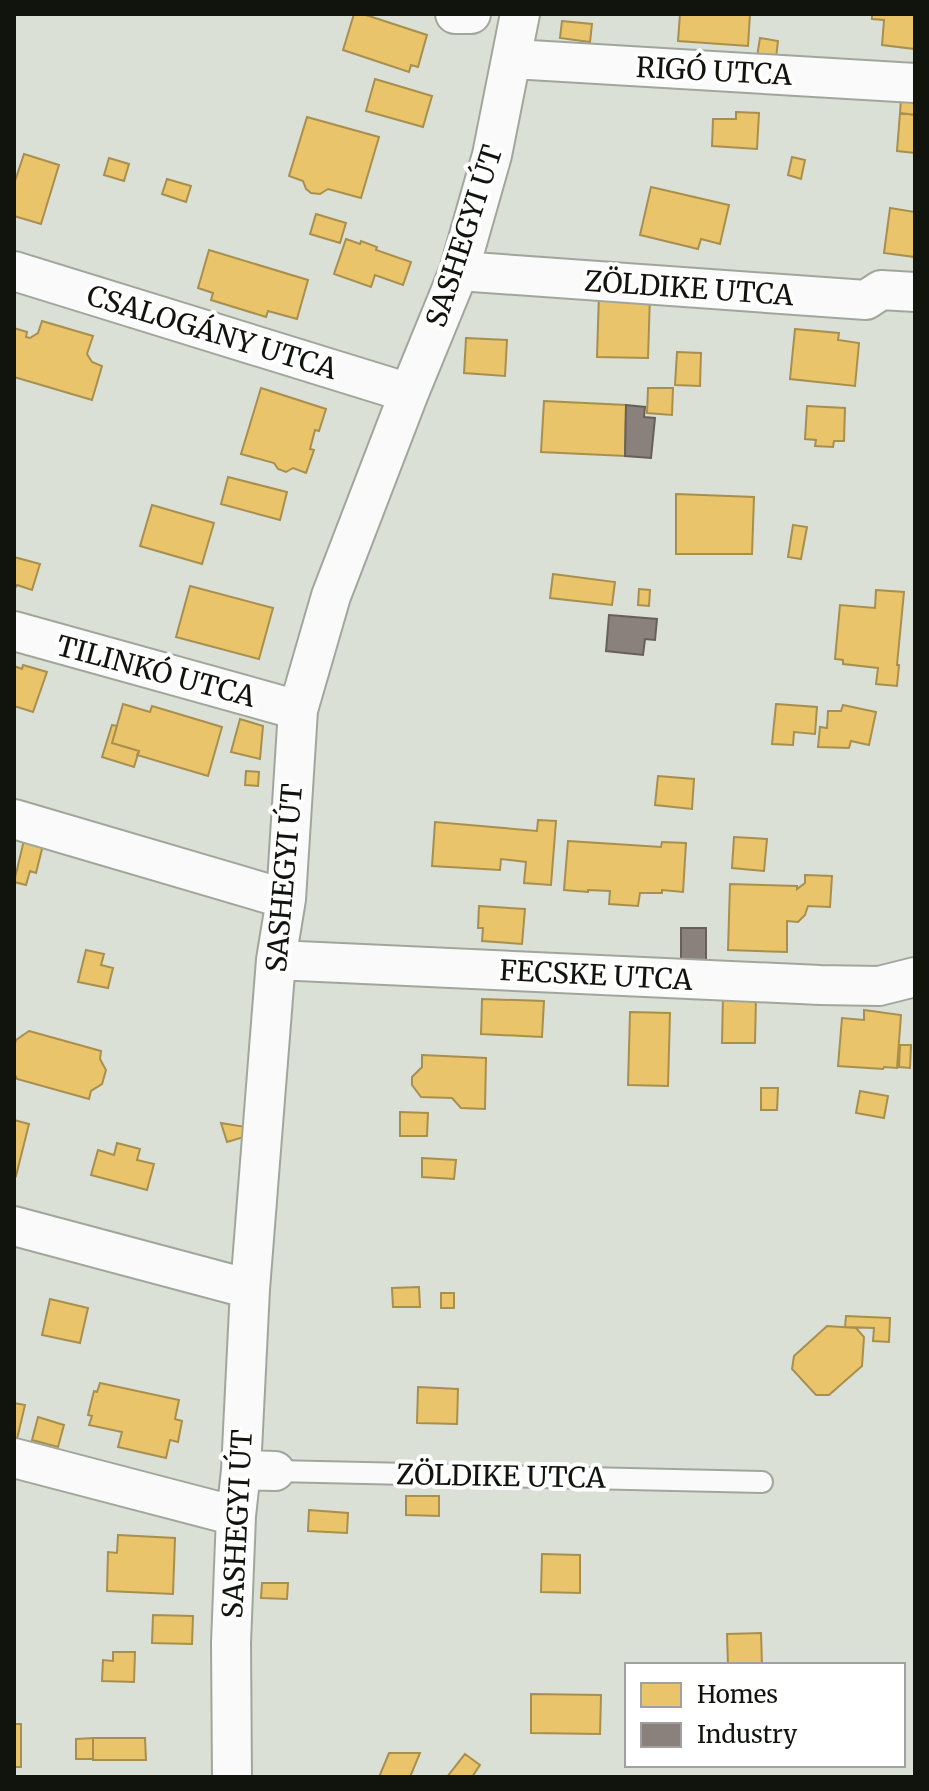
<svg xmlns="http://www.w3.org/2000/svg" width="929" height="1791" viewBox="0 0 929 1791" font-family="Merriweather,serif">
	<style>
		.homes { fill: #e9c46a; stroke: #a88f4e; stroke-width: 2 }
		.industry { fill: #8a817c; stroke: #66605b; stroke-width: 2 }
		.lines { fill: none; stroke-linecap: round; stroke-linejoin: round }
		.service-casing { stroke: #a1a69d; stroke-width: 24 }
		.minor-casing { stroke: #a1a69d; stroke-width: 42 }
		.service { stroke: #f9faf9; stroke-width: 20 }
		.minor { stroke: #f9faf9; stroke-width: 38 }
		.labels { text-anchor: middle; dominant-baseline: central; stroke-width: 8; stroke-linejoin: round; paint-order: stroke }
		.street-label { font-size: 28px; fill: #11140d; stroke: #fff }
	</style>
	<rect width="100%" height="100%" fill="#dae0d5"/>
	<!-- homes -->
	<path class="homes" d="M354,14H363L427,35L418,67L411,65L409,72L343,50Z
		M680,14H750L748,46L678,41Z
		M872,14H915V49L882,45L884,20L872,19Z
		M562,21L592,24L590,42L560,38Z
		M760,38L778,41L775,66L756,63Z
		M375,79L432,96L423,127L366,111Z
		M901,99L915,100V115L900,113Z
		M736,112L759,113L757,149L712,146L713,119H736Z
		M900,113L915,115V153L897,151Z
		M307,117L379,137L361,198L328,189L320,194L311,193L306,189L303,181L289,176Z
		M24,154L59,165L41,224L14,216V184Z
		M792,157L805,160L801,179L788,175Z
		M109,158L129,164L124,181L104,175Z
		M167,179L191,186L186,202L162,194Z
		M651,187L729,205L720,244L701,239L698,249L640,235Z
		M890,208L915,212V257L884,253Z
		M316,214L346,223L340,243L310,234Z
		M346,239L360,244L361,241L377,247L376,250L411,262L403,285L375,275L371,287L334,274Z
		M209,250L308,280L297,319L268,311L266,317L211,300L213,293L198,288Z
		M599,293L650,295L648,358L597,357Z
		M42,321L93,336L87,354L92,362L102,366L92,400L14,377V328L27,332L26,337L30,338L38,333Z
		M795,329L839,333L838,340L859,343L855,386L790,379Z
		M466,338L507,340L505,376L464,373Z
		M677,352L701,353L700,386L675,385Z
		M261,388L326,409L319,431L315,430L310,449L314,450L306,473L293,468L286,472L278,469L274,463L241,454Z
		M648,388H673L672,415L647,413Z
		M544,401L626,405L625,456L541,452Z
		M807,406L845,408L844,441H834L833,447L815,446L816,440L805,439Z
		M228,477L287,492L280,520L221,504Z
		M676,494L754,497L752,554H676Z
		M152,505L214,523L202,564L140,546Z
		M793,525L807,527L801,559L788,557Z
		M14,557L40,564L32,590L17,585L14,590Z
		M553,574L615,582L612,605L550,598Z
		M190,586L273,608L259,659L176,637Z
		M639,589L650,590L649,606L638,605Z
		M876,590L904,592L897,665H899L897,686L876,684L878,668L843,664V660L835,659L840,605L875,608Z
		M23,665L47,672L33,712L14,706V666L22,669Z
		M123,704L150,712L152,706L222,727L208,776L137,755L139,751L112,743Z
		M776,704L817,707L815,734L794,732L793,745L772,744Z
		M843,705L876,712L869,745L851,741L849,748L818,747L820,727L827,728L828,711H841Z
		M240,719L263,726L260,759L231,752Z
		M112,725L117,726L112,743L139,751L134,767L102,757Z
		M246,771L259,772L258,786L245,785Z
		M658,776L694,779L692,809L655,805Z
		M538,820L556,821L551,885L524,883L526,862L501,859L500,870L432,866L435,822L537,831Z
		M734,837L767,839L764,871L732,868Z
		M24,840L43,845L36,873L30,871L26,885L14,882Z
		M568,841L661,847L662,842L686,843L683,892L662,890V893H640L638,906L609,904L610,891L588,890V892L564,890Z
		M805,875L832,876L830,907L808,906L805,915L798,922L787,921V952L728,950L730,884L797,886V889L805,883Z
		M479,906L525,909L522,944L482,941L483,928H478Z
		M86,950L104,954L101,965L113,968L108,988L78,982Z
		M723,995L756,996L755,1043H722Z
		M482,999L544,1001L542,1037L481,1034Z
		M864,1010L901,1015L897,1068L884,1067L883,1069L838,1066L842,1018L864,1020Z
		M630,1012L670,1013L668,1086L628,1085Z
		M29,1031L101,1051L100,1059L106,1070L102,1084L91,1091L89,1099L17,1079L14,1073V1047L16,1040Z
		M900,1045H911L910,1068L899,1067Z
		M422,1055L486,1058L485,1109L461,1108L452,1098L421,1097L412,1085V1077L422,1067Z
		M761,1088H778L777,1110H761Z
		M860,1091L888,1096L884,1118L856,1113Z
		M400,1112L428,1113L427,1136H400Z
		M14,1120L29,1124L16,1176L14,1175Z
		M221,1123L246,1127L247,1136L227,1142Z
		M117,1143L140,1149L137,1160L154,1164L147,1190L91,1175L98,1150L114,1155Z
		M422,1158L456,1160L454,1179L422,1177Z
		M419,1287L420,1307H393L392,1288Z
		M441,1293H454V1308H441Z
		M50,1299L88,1308L80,1343L42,1335Z
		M846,1316L890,1318L889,1342L873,1341L874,1328L845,1327Z
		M827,1326L856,1328L864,1337L862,1366L829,1395H816L792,1369L794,1356Z
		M100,1383L179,1400L175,1419L182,1421L178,1442L170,1440L166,1458L118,1447L122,1432L89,1425L92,1416L88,1415L94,1391L97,1392Z
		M418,1387L458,1389L457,1424L417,1423Z
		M14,1403L25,1405L17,1439L14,1438Z
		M38,1417L64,1425L58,1447L32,1440Z
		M406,1496H439V1516L406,1515Z
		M309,1510L348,1513L347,1533L308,1531Z
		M118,1535L175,1538L173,1594L107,1591L108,1552L117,1553Z
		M542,1554L580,1555V1593L541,1592Z
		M262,1583H288L287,1599L261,1598Z
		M153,1615L193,1616L192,1644L152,1643Z
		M761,1633L762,1665H728L727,1634Z
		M113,1652H135L134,1682L102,1681L103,1660L113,1661Z
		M531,1694L601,1695L600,1734L531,1733Z
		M14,1724H21V1767H14Z
		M93,1738V1759H76V1739Z
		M93,1738H145L146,1760H93Z
		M389,1753H420L410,1777H379Z
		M465,1754L480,1765L472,1777H447Z"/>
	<!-- industry -->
	<path class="industry" d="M626,405L645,407L644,417L655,418L651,458L625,456Z
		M609,615L657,619L655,640L645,639L643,655L606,651Z
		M681,928H706V960H681Z"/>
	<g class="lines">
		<defs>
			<path id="service" d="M275,1471L762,1482"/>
			<path id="minor" d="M455,14H471
				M513,59L915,83
				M14,271L409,393
				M459,271L866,300L881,290L915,292
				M14,631L298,710
				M14,819L286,899
				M276,960L820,985L879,986L915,977
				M14,1226L250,1289
				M14,1458L236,1516
				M241,1470L275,1471
				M232,1777L231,1643L236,1516L241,1470L250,1289L276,960L286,899L298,710L331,596L409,393L459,271L492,155L520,14"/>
		</defs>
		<!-- service casing -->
		<use href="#service" class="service-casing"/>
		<!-- minor casing -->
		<use href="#minor" class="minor-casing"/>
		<!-- service -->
		<use href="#service" class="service"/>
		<!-- minor -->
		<use href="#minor" class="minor"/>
	</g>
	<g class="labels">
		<!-- street labels -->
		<g class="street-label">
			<text transform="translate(714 71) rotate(3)">RIGÓ UTCA</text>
			<text transform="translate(464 236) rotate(-72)">SASHEGYI ÚT</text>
			<text transform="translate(689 288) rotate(4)">ZÖLDIKE UTCA</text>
			<text transform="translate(212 332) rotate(17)">CSALOGÁNY UTCA</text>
			<text transform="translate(156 671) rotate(15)">TILINKÓ UTCA</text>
			<text transform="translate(284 878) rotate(-85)">SASHEGYI ÚT</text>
			<text transform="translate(596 975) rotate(3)">FECSKE UTCA</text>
			<text transform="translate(501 1476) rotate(1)">ZÖLDIKE UTCA</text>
			<text transform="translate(237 1524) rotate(-87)">SASHEGYI ÚT</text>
		</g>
	</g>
	<!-- border -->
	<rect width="929" height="1791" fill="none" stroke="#11140d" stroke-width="32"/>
	<!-- legend -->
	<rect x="625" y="1663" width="280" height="104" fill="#ffffff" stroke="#a0a19e" stroke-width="2"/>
	<rect x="641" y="1683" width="40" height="24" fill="#e9c46a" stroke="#a0a19e" stroke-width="2"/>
	<text x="697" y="1703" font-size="24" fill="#11140d">Homes</text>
	<rect x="641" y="1723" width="40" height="24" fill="#8a817c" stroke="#a0a19e" stroke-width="2"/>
	<text x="697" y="1743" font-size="24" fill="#11140d">Industry</text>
</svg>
